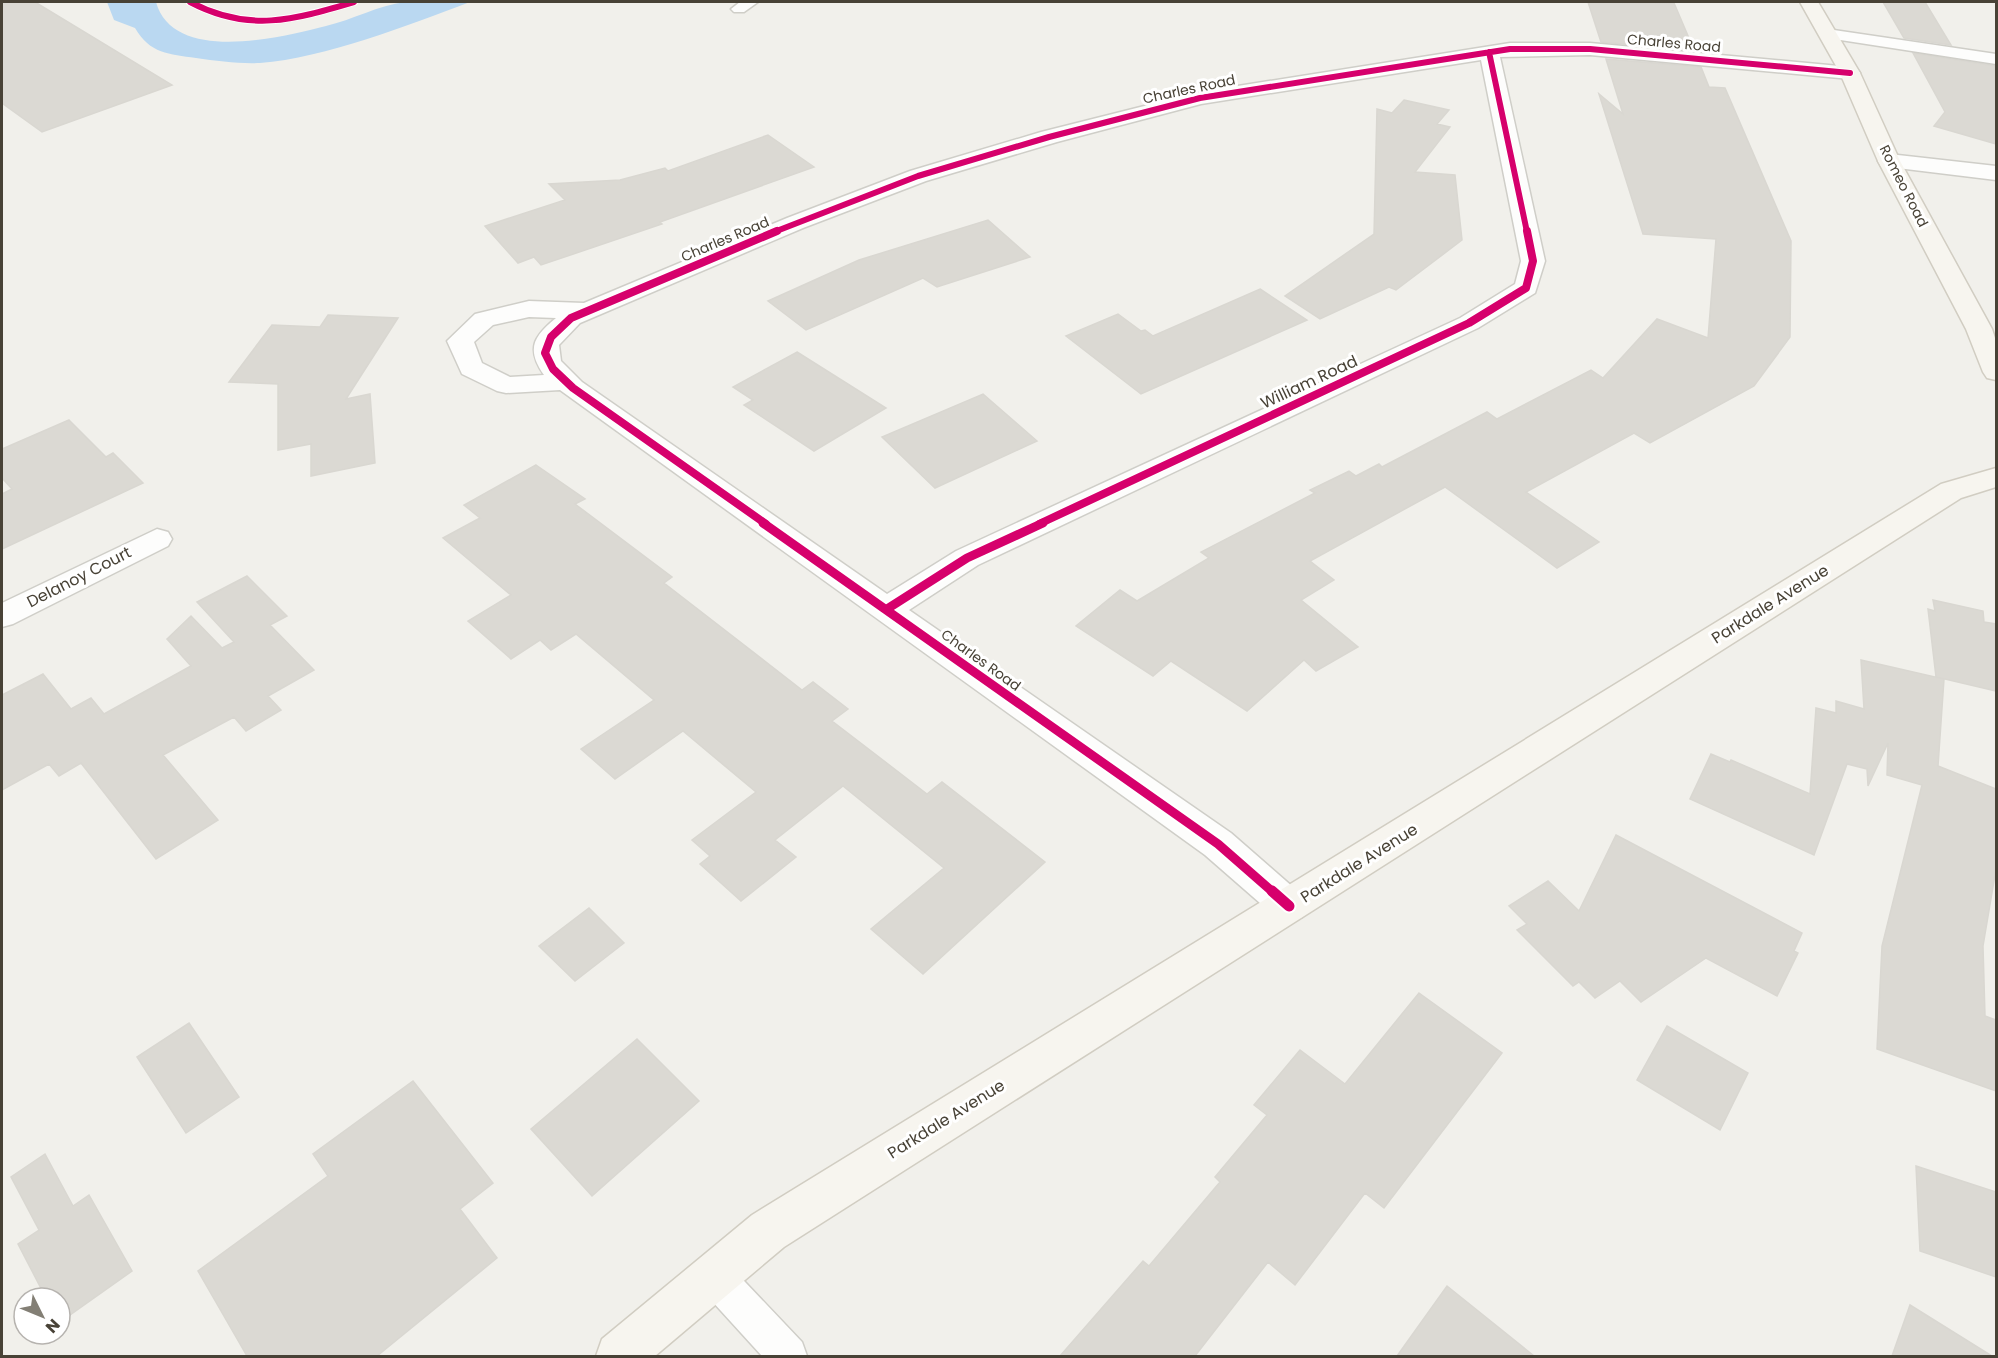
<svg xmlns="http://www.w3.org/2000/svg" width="1998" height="1358" viewBox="0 0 1998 1358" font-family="Poppins,sans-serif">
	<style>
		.water { fill: #bad8f1 }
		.building { fill: #dbd9d3; stroke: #d9d7d1; stroke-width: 1.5 }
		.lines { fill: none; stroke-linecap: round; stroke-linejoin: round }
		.service-casing { stroke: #cfcec8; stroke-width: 3 }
		.minor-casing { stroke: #cfcec8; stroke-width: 3 }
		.secondary-casing { stroke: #d1cdc2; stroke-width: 3 }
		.service { fill: #fdfdfc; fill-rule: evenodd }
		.minor { fill: #fdfdfc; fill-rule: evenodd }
		.secondary { fill: #f7f5ef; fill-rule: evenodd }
		.cycleway-far3-casing { stroke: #fff; stroke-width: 8 }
		.cycleway-far2-casing { stroke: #fff; stroke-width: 10 }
		.cycleway-far1-casing { stroke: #fff; stroke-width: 13 }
		.cycleway-casing { stroke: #fff; stroke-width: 15 }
		.cycleway-far3 { stroke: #d6006c; stroke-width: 6 }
		.cycleway-far2 { stroke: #d6006c; stroke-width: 8 }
		.cycleway-far1 { stroke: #d6006c; stroke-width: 9 }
		.cycleway { stroke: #d6006c; stroke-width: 11 }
		.labels { text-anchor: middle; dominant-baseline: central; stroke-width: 6; stroke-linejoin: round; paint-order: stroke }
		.far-street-label { font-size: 14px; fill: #484236; stroke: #fff }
		.street-label { font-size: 16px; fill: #484236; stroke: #fff }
	</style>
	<rect width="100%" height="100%" fill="#f1f0eb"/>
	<!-- water -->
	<path class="water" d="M107,2H156C173,64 280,38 326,26C352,20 379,5 405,2C426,0 449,1 470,2C409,25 325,58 260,63C240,64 217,61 196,58C169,54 150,54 135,28L114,20Z"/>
	<!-- building -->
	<path class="building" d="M2,2H35L172,85L42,132L2,103Z
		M1588,2L1674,3L1694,50L1601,42Z
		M1883,2H1925L1951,45L1904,38Z
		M1913,53L1996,66V144L1934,126L1945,112Z
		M1606,59L1701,67L1709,87L1725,88L1791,241L1790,337L1754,386L1650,443L1634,433L1526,492L1599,542L1557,568L1445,487L1310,561L1334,580L1301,600L1358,647L1316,671L1304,660L1247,711L1171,661L1153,676L1076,626L1120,590L1137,601L1209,558L1201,552L1315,493L1310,490L1349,471L1356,476L1379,464L1382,467L1487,412L1497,419L1591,370L1603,378L1657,319L1708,338L1716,239L1643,234L1599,94L1623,114Z
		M1404,100L1449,110L1437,124L1450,127L1415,172L1455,175L1462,240L1396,290L1389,287L1320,319L1285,296L1374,234L1377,109L1392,113Z
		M768,135L814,167L660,222L662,224L541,265L534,257L518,263L485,226L565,200L549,184L620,180L665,168L668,171Z
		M988,220L1030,257L937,287L923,278L806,330L768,301L859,260Z
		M1260,289L1307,320L1141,394L1066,336L1118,314L1141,331L1145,330L1153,336Z
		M328,315L398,318L346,399L370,394L375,463L311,476V444L278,450V384L229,382L272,325L320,327Z
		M797,352L886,408L814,451L744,405L753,400L733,387Z
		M983,394L1037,441L935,488L882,437Z
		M69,420L106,457L113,453L143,483L2,549V494L12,489L2,478V449Z
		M536,465L585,499L575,504L672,577L664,583L802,690L813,682L848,709L832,721L927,794L942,782L1045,862L923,974L871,929L944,868L843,786L775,840L796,857L741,901L700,864L710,856L692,840L756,792L683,731L615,779L581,749L654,700L576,634L551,650L540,640L511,659L468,621L511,595L443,538L480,518L464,505Z
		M247,576L287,616L270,625L314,670L268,696L281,710L246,731L234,717L163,755L218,820L156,859L81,763L59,776L49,764L2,790V695L43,674L71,709L91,698L104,714L191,666L167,639L191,616L222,648L234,642L197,602Z
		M1933,600L1983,611L1984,622L1996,624V691L1936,677L1928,609L1935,611Z
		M1861,660L1944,679L1938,766L1996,789V869L1983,946L1985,1016L1996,1020V1091L1877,1049L1882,946L1922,785L1887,775L1888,743L1868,786L1867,769L1847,764L1814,855L1690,799L1711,754L1730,762L1731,760L1810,794L1816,708L1836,713V701L1864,709Z
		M1616,835L1802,933L1794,951L1798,953L1777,996L1706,958L1641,1002L1620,981L1595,998L1579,982L1573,986L1517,930L1527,924L1509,906L1548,881L1579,911Z
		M589,908L624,943L575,981L539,946Z
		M1419,993L1502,1053L1384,1208L1365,1193L1295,1285L1268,1262L1195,1356H1060L1143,1261L1149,1266L1220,1182L1215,1177L1267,1115L1254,1105L1300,1050L1345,1084Z
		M189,1023L239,1097L186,1133L137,1057Z
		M1667,1026L1748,1073L1720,1130L1637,1080Z
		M637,1039L699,1101L592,1196L531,1129Z
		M413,1081L493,1183L460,1209L497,1258L377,1356H247L198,1271L328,1176L313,1154Z
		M45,1154L73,1206L89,1195L132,1271L60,1322V1298H46L18,1244L39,1230L11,1177Z
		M1916,1166L1996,1192V1277L1920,1251Z
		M1447,1286L1534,1356H1397Z
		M1910,1305L1992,1356H1892Z"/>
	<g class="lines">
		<defs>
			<path id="service" d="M740,2H758L744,12H734L731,9Z
				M1827,29L1996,54V64L1821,37L1819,34L1821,31Z
				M714,1257L727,1263L802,1342L807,1356H762L701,1289L695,1276L701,1263Z"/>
			<path id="minor" d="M1510,43H1590L1850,67L1857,69L1860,73L1857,77L1850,79L1590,55L1500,57L1545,261L1535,293L1478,328L978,565L909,610L1231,833L1302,895L1308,906L1302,917L1289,922L1276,917L1205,855L560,390L506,393L497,391L462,374L447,341L475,314L529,301L584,303L787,218L910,171L1041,132L1200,92ZM1481,60L1521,261L1515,284L1460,318L956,551L887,594L582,382L561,361L559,345L580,323L803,228L926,181L1057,142L1201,104ZM529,317L556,318C533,337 526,349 544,375L510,377L482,363L474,342L493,325Z
				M1889,154L1996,166V180L1881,166L1878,161L1881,156Z
				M157,529L168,532L172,539L168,546L13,624L2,627V603Z"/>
			<path id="secondary" d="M1800,2H1818L1860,73L1900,161L1992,329L1996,341V380L1987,378L1983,372L1966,329L1878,161L1840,73Z
				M1996,468V487L1961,498L784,1247L655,1356H596L602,1339L752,1215L1941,484Z"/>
		</defs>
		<!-- service casing -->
		<use href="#service" class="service-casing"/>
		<!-- minor casing -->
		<use href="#minor" class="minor-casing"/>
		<!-- secondary casing -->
		<use href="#secondary" class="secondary-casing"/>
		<!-- service -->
		<use href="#service" class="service"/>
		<!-- minor -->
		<use href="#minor" class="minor"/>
		<!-- secondary -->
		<use href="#secondary" class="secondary"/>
		<defs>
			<path id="cycleway-far3" d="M190,2C249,33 293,20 354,2
				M1489,52L1527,232
				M774,232L918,176L1049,137L1200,98L1510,49H1590L1850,73"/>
			<path id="cycleway-far2" d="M766,524L573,388L553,369L545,353L551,337L571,318L777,231
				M1039,524L1469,323L1526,288L1533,261L1527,231"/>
			<path id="cycleway-far1" d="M763,523L1218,844L1274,893
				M887,609L967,558L1043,523"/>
			<path id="cycleway" d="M1272,891L1289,906"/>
		</defs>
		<!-- cycleway-far3 casing -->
		<use href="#cycleway-far3" class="cycleway-far3-casing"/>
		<!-- cycleway-far2 casing -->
		<use href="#cycleway-far2" class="cycleway-far2-casing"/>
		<!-- cycleway-far1 casing -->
		<use href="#cycleway-far1" class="cycleway-far1-casing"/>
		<!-- cycleway casing -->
		<use href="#cycleway" class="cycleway-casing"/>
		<!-- cycleway-far3 -->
		<use href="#cycleway-far3" class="cycleway-far3"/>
		<!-- cycleway-far2 -->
		<use href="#cycleway-far2" class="cycleway-far2"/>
		<!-- cycleway-far1 -->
		<use href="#cycleway-far1" class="cycleway-far1"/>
		<!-- cycleway -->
		<use href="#cycleway" class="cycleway"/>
	</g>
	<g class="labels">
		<!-- far-street labels -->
		<g class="far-street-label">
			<text transform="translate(1674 43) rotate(5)">Charles Road</text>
			<text transform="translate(1189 89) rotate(-12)">Charles Road</text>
			<text transform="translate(1904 186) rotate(63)">Romeo Road</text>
			<text transform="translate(725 239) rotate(-23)">Charles Road</text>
			<text transform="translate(981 660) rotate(36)">Charles Road</text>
		</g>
		<!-- street labels -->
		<g class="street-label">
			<text transform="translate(1309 382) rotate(-25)">William Road</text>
			<text transform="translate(79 577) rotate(-27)">Delanoy Court</text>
			<text transform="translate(1770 604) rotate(-32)">Parkdale Avenue</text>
			<text transform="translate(1359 863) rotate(-32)">Parkdale Avenue</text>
			<text transform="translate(946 1119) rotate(-32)">Parkdale Avenue</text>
		</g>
	</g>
	<!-- border -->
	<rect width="1998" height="1358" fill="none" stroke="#484236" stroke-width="6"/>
	<!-- north arrow -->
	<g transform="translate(42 1316) rotate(133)"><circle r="28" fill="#ffffff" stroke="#b6b3af" stroke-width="1.5"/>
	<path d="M0-4.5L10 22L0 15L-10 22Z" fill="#837f75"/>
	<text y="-9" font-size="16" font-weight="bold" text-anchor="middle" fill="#484236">N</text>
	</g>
</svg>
